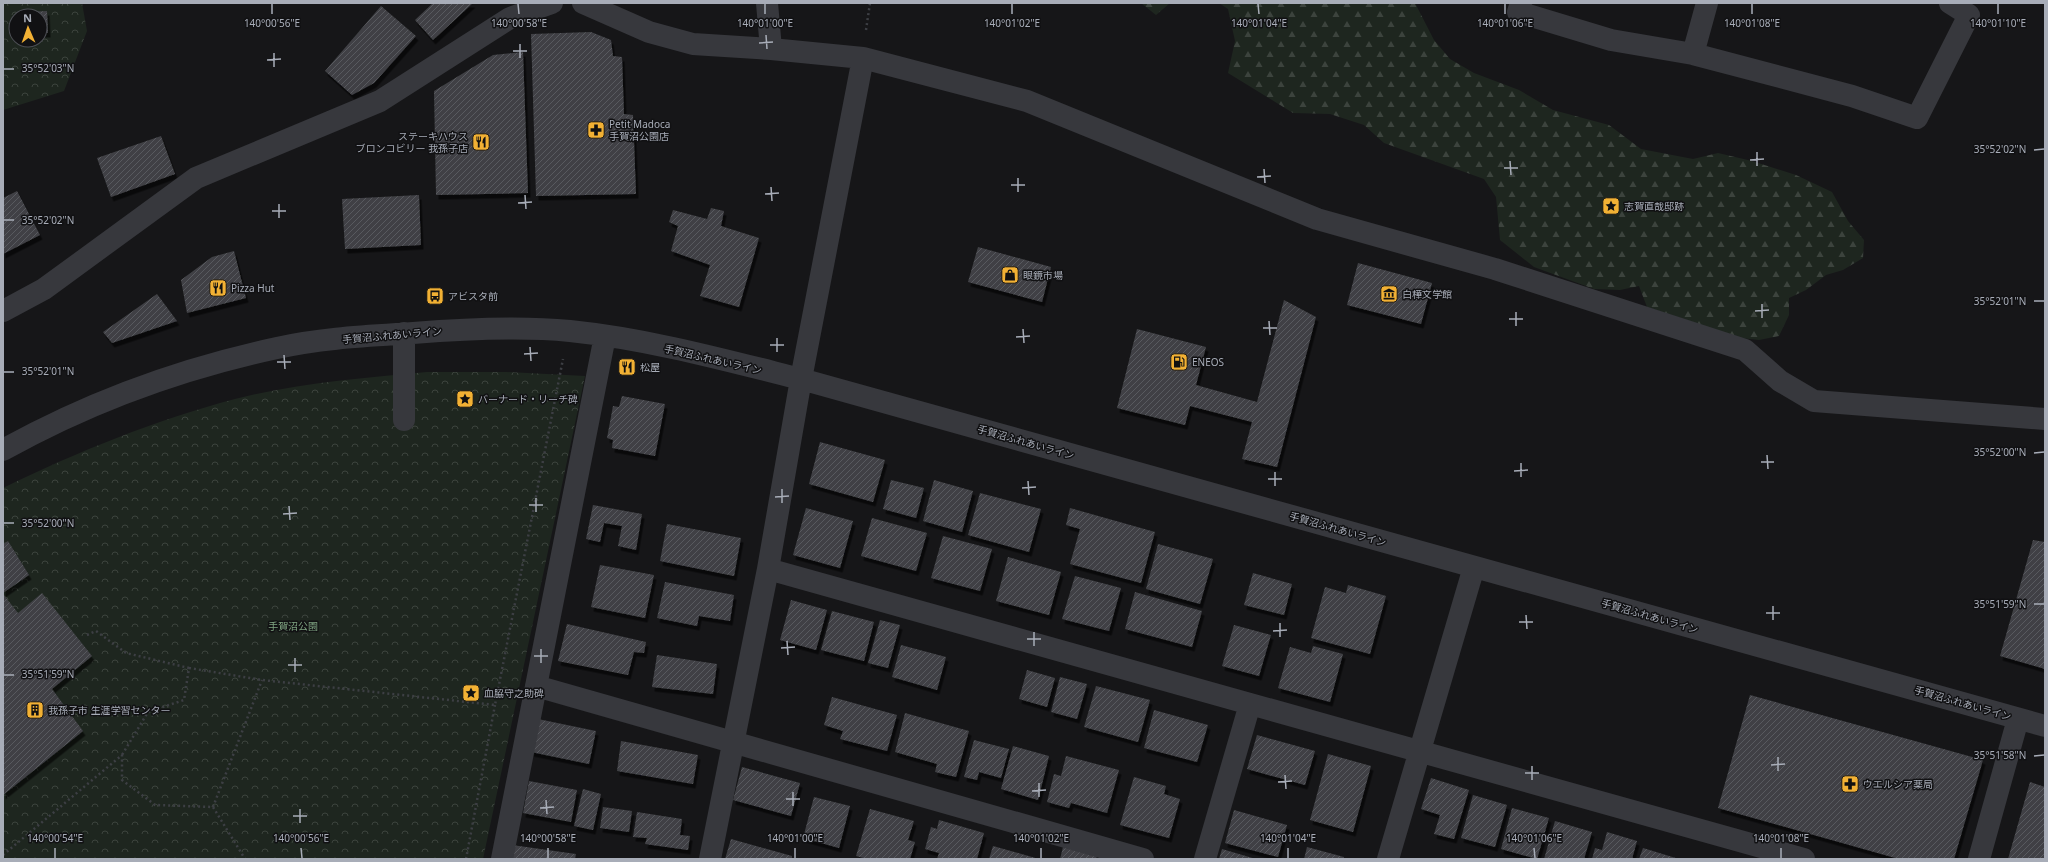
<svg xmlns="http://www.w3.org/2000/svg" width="2048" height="862" viewBox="0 0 2048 862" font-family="'Noto Sans','Noto Sans JP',sans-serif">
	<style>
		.forest { fill: url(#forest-firs) }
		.park { fill: url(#park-crowns); fill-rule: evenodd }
		.building { fill: url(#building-hatch); filter: url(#shadow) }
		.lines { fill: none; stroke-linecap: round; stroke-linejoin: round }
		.path { stroke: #3d3f44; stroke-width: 2.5; stroke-dasharray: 2 3; stroke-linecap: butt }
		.minor { stroke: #37383d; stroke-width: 22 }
		.ticks { fill: none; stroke: #a8adb8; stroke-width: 1.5 }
		.labels { text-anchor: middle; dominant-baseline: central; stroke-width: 3; stroke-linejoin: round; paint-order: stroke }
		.poi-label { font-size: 10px; fill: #a8adb8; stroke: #111113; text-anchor: start }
		.street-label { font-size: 10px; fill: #a8adb8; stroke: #111113 }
		.park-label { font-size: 10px; fill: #7fa381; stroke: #111113 }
		.ticks-label { font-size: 10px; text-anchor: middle; fill: #a8adb8; stroke: #111113; stroke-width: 3; stroke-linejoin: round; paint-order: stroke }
	</style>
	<defs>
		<pattern id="forest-firs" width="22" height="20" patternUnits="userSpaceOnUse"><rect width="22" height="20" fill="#1e261f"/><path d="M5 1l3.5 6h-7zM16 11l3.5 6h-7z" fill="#3c433d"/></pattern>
		<pattern id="park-crowns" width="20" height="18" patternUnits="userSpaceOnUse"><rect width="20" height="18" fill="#1e261f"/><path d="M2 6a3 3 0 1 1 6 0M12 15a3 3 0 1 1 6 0" fill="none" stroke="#3c433d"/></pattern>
		<pattern id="building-hatch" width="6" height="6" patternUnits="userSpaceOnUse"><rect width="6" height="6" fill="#404145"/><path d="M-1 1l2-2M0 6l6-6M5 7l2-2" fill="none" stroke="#595a5e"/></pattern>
		<filter id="shadow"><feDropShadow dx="2.5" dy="4.5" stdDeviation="0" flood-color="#0009"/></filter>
	</defs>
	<rect width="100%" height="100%" fill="#161618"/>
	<!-- forest -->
	<path class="forest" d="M1141,3H1170L1156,15Z
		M1219,3H1415L1434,40L1450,59L1474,73L1519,90L1553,110L1609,125L1641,149L1693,159L1718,153L1752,161L1796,175L1832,192L1848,221L1864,240L1863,258L1843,270L1826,275L1806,290L1789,298V315L1779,336L1759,340L1741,338L1647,307L1639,286L1620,290L1594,289L1534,267L1500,240L1496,197L1484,179L1384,143L1364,125L1330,114L1293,113L1228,73L1235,41L1228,9Z"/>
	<!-- park -->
	<path class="park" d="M3,3H82L87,31L64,91L3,110ZM16,16H40V40H16Z
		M427,372H506L585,376L483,859H3V488C77,452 155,420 235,399C297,383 364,378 427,372Z"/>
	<!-- building -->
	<path class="building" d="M433,3H473L433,40L415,20Z
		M381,6L416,36L374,83L352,95L325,71Z
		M47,11L48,33H40V16H27L26,12Z
		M591,32L611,40L613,56L622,57L624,114L633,115L636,194L536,196L531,34Z
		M523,52L528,193L436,195L434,91L493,55Z
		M161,136L175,174L111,197L97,158Z
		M17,191L40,235L3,254V198Z
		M419,195L421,245L345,249L342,199Z
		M711,208L724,211L721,226L759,238L739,307L700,296L710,265L671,251L678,226L669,222L673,210L707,219Z
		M978,247L1051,267L1042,302L968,282Z
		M234,251L246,298L187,313L181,280L212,257Z
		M1358,263L1432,283L1421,324L1347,305Z
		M157,294L177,321L112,343L103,332Z
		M1284,300L1316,317L1277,467L1242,459L1252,422L1190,406L1185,425L1117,408L1137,329L1206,347L1196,385L1257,402Z
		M622,396L665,404L655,456L612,448L613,440L607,438L613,406L619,407Z
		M820,442L885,460L873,502L809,484Z
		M891,480L924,488L916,518L883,509Z
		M934,480L973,491L962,532L923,521Z
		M980,493L1041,509L1029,552L968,535Z
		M593,505L642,514L636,550L618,546L622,526L604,523L600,542L586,539Z
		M806,508L853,521L840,568L793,555Z
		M1070,508L1155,532L1141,583L1070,564L1080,529L1066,525Z
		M872,518L927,533L916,571L861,556Z
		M667,524L741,538L734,576L660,561Z
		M943,536L992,549L980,591L931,578Z
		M2033,540L2045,542V669L2000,656Z
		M8,541L29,575L3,593V544Z
		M1158,544L1213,559L1200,604L1146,589Z
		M1008,557L1061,572L1049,615L996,601Z
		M600,565L654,575L645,618L591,607Z
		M1253,573L1292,584L1284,615L1244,605Z
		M1075,576L1121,588L1109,631L1062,619Z
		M665,582L734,595L730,621L699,616L697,626L657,618Z
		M1348,585L1386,596L1370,654L1311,638L1325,587L1346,593Z
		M1135,592L1202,611L1192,647L1125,629Z
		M42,593L92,656L52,689L83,731L3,795V594L18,613Z
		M791,600L827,610L816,650L780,640Z
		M832,611L874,622L864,661L821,650Z
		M880,620L900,625L888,668L868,663Z
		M567,624L646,642L644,653L634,652L628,675L558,661Z
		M1234,625L1271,635L1259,676L1222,666Z
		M901,645L946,657L937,690L892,677Z
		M1313,646L1343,654L1330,702L1278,688L1290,647L1311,653Z
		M657,655L717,664L713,694L652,687Z
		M1027,670L1055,678L1047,707L1019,699Z
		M1060,677L1087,684L1077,719L1051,712Z
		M1096,686L1150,700L1138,742L1084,727Z
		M1750,695L1983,760L1954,859H1899L1718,808Z
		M832,697L897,715L887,751L840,739L843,731L824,725Z
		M1154,710L1208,725L1197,762L1144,748Z
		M905,713L969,731L956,777L935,772L937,764L895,752Z
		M538,719L596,731L589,764L531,752Z
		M1257,735L1315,751L1305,785L1247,769Z
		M974,740L1009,749L1001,778L979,772L977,780L964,777Z
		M621,741L698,755L693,784L617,771Z
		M1013,746L1049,756L1038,800L1001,789Z
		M1328,754L1371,766L1353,832L1310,820Z
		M1066,756L1119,770L1107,813L1071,803L1069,808L1047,802L1054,774L1061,776Z
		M742,767L800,783L791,816L733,800Z
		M1134,777L1166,786L1164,794L1180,799L1169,838L1120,825Z
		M1431,778L1469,790L1454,839L1434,834L1440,815L1421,809Z
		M529,781L577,790L571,822L523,813Z
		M2030,782L2045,787V859H2008Z
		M583,789L601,794L593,830L574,826Z
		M1473,795L1507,805L1495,847L1461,838Z
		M814,797L850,806L839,848L803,838Z
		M603,807L632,811L629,832L600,828Z
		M1512,808L1549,818L1537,859L1501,849Z
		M870,809L914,821L908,840L915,842L910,859H867L856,856Z
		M1234,810L1287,825L1278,857L1225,843Z
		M637,812L682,819L680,835L690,836L688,850L645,844L647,838L633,837Z
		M939,820L984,833L977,859H937L939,853L925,849L931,827L937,829Z
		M1555,821L1592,832L1584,859H1544Z
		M1607,832L1637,841L1632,859H1592L1595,848L1602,850Z
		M731,839L792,856V859H725Z
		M512,845L576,854L575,859H510Z
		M993,846L1039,859H989Z
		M1063,847L1097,856L1096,859H1060Z
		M1307,847L1344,857V859H1304Z
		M1643,848L1679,859H1639Z
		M1222,849L1256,859H1219Z"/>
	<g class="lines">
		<!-- path -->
		<path class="path" d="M866,30L870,3
			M87,635L96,631L126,653L189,668L184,700L148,712L122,755
			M189,668L262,680L495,705L563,359
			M213,807L262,680
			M3,855L122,755V780L155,805L213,807L245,859
			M466,859L495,705"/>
		<!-- minor -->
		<path class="minor" d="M583,3L649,32L693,44L771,49
			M767,3L771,49L863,58L801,379L768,569L1804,859
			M1521,3L1518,12L1611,40L1693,54L1852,96L1917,118L1969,15L1950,3
			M1693,54L1707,3
			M863,58L1027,101L1317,219L1495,269L1745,350L1780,381L1814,401L2045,419
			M3,311L44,289L196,178L380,101L510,18L552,3
			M404,420V333
			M3,450C91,401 179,369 277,348C321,338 368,336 413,333C463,329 519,326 570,331C648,339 725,360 801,379L2045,726
			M536,686L1143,859
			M502,859L605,336
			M710,859L768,569
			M1205,859L1250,704
			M1388,859L1474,567
			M1979,859L2018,719"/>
	</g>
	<!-- ticks -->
	<path class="ticks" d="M272,4V14M518,4L519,14M765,4V14M1012,4V14M1258,4L1259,14M1505,4V14M1752,4V14M1998,4V14M766,35L767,49M759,43L773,42M520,44V58M513,51H527M274,53V67M267,60L281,59M4,69H14M2034,150L2044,149M1757,152V166M1750,160L1764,159M1510,161L1511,175M1504,168H1518M1264,169L1265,183M1257,177L1271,176M1018,178V192M1011,185H1025M771,187L772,201M765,194L779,193M525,195L526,209M518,203L532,202M279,204V218M272,211H286M4,220H14M2034,301H2044M1762,304V318M1755,311L1769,310M1516,312V326M1509,319H1523M1269,321L1270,335M1263,328H1277M1023,329L1024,343M1016,337L1030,336M777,338V352M770,345H784M530,347L531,361M524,354L538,353M284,355L285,369M277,362H291M4,372H14M2034,453L2044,452M1767,455L1768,469M1761,462H1774M1521,463V477M1514,471L1528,470M1275,472V486M1268,479H1282M1028,481L1029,495M1022,488L1036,487M782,489V503M775,497L789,496M536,498V512M529,505H543M289,506L290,520M283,514L297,513M4,523H14M2034,604H2044M1773,606V620M1766,613H1780M1526,615L1527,629M1519,622H1533M1280,623V637M1273,631L1287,630M1034,632V646M1027,639H1041M787,641L788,655M781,648L795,647M541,649V663M534,656H548M295,658V672M288,665H302M4,675H14M2034,756L2044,755M1778,757V771M1771,765L1785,764M1532,766V780M1525,773H1539M1285,775L1286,789M1278,782L1292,781M1039,783V797M1032,791L1046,790M793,792V806M786,799H800M546,800L547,814M540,808L554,807M300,809V823M293,816H307M55,848V858M301,848L302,858M548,848V858M795,848V858M1041,848V858M1288,848V858M1534,848L1535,858M1781,848V858"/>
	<!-- icons -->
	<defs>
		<symbol id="pharmacy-square" viewBox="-11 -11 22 22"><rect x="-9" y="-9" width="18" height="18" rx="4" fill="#f2b134" stroke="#111113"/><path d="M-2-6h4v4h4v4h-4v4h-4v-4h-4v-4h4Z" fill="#111"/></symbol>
		<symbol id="restaurant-square" viewBox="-11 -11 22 22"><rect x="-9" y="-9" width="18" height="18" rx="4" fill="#f2b134" stroke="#111113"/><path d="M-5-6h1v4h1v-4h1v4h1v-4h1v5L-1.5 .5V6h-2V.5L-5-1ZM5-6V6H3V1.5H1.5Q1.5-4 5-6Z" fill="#111"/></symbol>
		<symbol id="sight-square" viewBox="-11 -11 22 22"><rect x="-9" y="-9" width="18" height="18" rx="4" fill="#f2b134" stroke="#111113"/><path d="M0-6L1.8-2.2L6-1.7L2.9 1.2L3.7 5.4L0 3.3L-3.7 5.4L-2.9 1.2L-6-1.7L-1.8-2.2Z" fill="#111"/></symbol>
		<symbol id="shop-square" viewBox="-11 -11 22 22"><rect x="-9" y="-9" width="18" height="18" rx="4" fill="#f2b134" stroke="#111113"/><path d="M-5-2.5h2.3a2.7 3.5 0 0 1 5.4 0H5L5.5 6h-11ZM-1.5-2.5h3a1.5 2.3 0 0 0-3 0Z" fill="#111"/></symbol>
		<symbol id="museum-square" viewBox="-11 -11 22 22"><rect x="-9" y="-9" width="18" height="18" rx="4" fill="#f2b134" stroke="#111113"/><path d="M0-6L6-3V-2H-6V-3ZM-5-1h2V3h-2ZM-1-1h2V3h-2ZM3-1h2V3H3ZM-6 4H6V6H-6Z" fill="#111"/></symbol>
		<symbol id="bus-square" viewBox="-11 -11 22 22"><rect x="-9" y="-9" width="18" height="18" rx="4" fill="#f2b134" stroke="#111113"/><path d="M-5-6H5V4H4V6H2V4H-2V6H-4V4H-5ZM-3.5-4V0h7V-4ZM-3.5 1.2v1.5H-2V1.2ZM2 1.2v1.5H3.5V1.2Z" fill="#111"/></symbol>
		<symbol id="fuel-square" viewBox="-11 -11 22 22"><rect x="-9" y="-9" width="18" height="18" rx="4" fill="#f2b134" stroke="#111113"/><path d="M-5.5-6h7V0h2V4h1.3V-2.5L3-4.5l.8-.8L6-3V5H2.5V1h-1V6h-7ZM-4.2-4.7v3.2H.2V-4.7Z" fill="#111"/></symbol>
		<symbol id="building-square" viewBox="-11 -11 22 22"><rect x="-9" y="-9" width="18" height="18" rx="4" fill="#f2b134" stroke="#111113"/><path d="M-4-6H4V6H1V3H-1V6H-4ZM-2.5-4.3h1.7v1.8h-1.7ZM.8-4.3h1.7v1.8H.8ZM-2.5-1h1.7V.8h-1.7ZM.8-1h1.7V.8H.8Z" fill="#111"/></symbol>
	</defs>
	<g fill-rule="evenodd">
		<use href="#pharmacy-square" x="586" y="120" width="20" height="20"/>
		<use href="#restaurant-square" x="471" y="132" width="20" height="20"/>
		<use href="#sight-square" x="1601" y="196" width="20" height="20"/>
		<use href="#shop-square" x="1000" y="265" width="20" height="20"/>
		<use href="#restaurant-square" x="208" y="278" width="20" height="20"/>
		<use href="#museum-square" x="1379" y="284" width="20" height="20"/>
		<use href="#bus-square" x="425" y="286" width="20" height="20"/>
		<use href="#fuel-square" x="1169" y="352" width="20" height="20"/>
		<use href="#restaurant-square" x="617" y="357" width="20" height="20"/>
		<use href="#sight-square" x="455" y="389" width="20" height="20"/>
		<use href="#sight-square" x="461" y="683" width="20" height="20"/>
		<use href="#building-square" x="25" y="700" width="20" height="20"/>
		<use href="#pharmacy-square" x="1840" y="774" width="20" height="20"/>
	</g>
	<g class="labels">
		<!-- poi labels -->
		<g class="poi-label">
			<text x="609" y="124">Petit Madoca<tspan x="609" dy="12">手賀沼公園店</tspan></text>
			<text x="468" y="136" text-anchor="end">ステーキハウス<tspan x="468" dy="12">ブロンコビリー 我孫子店</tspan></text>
			<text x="1624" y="206">志賀直哉邸跡</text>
			<text x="1023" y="275">眼鏡市場</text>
			<text x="231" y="288">Pizza Hut</text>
			<text x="1402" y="294">白樺文学館</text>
			<text x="448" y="296">アビスタ前</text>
			<text x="1192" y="362">ENEOS</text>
			<text x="640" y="367">松屋</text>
			<text x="478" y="399">バーナード・リーチ碑</text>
			<text x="484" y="693">血脇守之助碑</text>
			<text x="48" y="710">我孫子市 生涯学習センター</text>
			<text x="1863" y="784">ウエルシア薬局</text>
		</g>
		<!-- street labels -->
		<g class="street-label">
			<text transform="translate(392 335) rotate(-5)">手賀沼ふれあいライン</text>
			<text transform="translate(713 359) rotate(13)">手賀沼ふれあいライン</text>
			<text transform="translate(1026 442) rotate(16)">手賀沼ふれあいライン</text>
			<text transform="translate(1338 529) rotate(16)">手賀沼ふれあいライン</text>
			<text transform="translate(1650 616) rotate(16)">手賀沼ふれあいライン</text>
			<text transform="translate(1963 703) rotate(16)">手賀沼ふれあいライン</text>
		</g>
		<!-- park labels -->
		<g class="park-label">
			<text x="293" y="626">手賀沼公園</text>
		</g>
	</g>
	<g class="ticks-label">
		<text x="272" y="27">140°00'56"E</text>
		<text x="519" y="27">140°00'58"E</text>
		<text x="765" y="27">140°01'00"E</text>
		<text x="1012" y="27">140°01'02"E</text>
		<text x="1259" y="27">140°01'04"E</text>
		<text x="1505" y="27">140°01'06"E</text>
		<text x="1752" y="27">140°01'08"E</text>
		<text x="1998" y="27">140°01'10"E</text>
		<text x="48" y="72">35°52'03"N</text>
		<text x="2000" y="153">35°52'02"N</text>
		<text x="48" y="224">35°52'02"N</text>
		<text x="2000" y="305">35°52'01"N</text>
		<text x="48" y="375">35°52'01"N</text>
		<text x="2000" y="456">35°52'00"N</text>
		<text x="48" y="527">35°52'00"N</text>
		<text x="2000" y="608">35°51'59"N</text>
		<text x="48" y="678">35°51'59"N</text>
		<text x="2000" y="759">35°51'58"N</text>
		<text x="55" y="842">140°00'54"E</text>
		<text x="301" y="842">140°00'56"E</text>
		<text x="548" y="842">140°00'58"E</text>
		<text x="795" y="842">140°01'00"E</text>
		<text x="1041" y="842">140°01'02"E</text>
		<text x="1288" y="842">140°01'04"E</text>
		<text x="1534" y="842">140°01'06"E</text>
		<text x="1781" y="842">140°01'08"E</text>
	</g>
	<!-- border -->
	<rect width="2048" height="862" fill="none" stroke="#a8adb8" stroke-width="8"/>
	<!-- north arrow -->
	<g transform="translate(28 28) rotate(358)"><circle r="19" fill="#111113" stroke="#4d4f55"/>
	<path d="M0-3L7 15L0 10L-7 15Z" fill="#f2b134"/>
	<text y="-6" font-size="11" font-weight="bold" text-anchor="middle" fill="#a8adb8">N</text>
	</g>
</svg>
